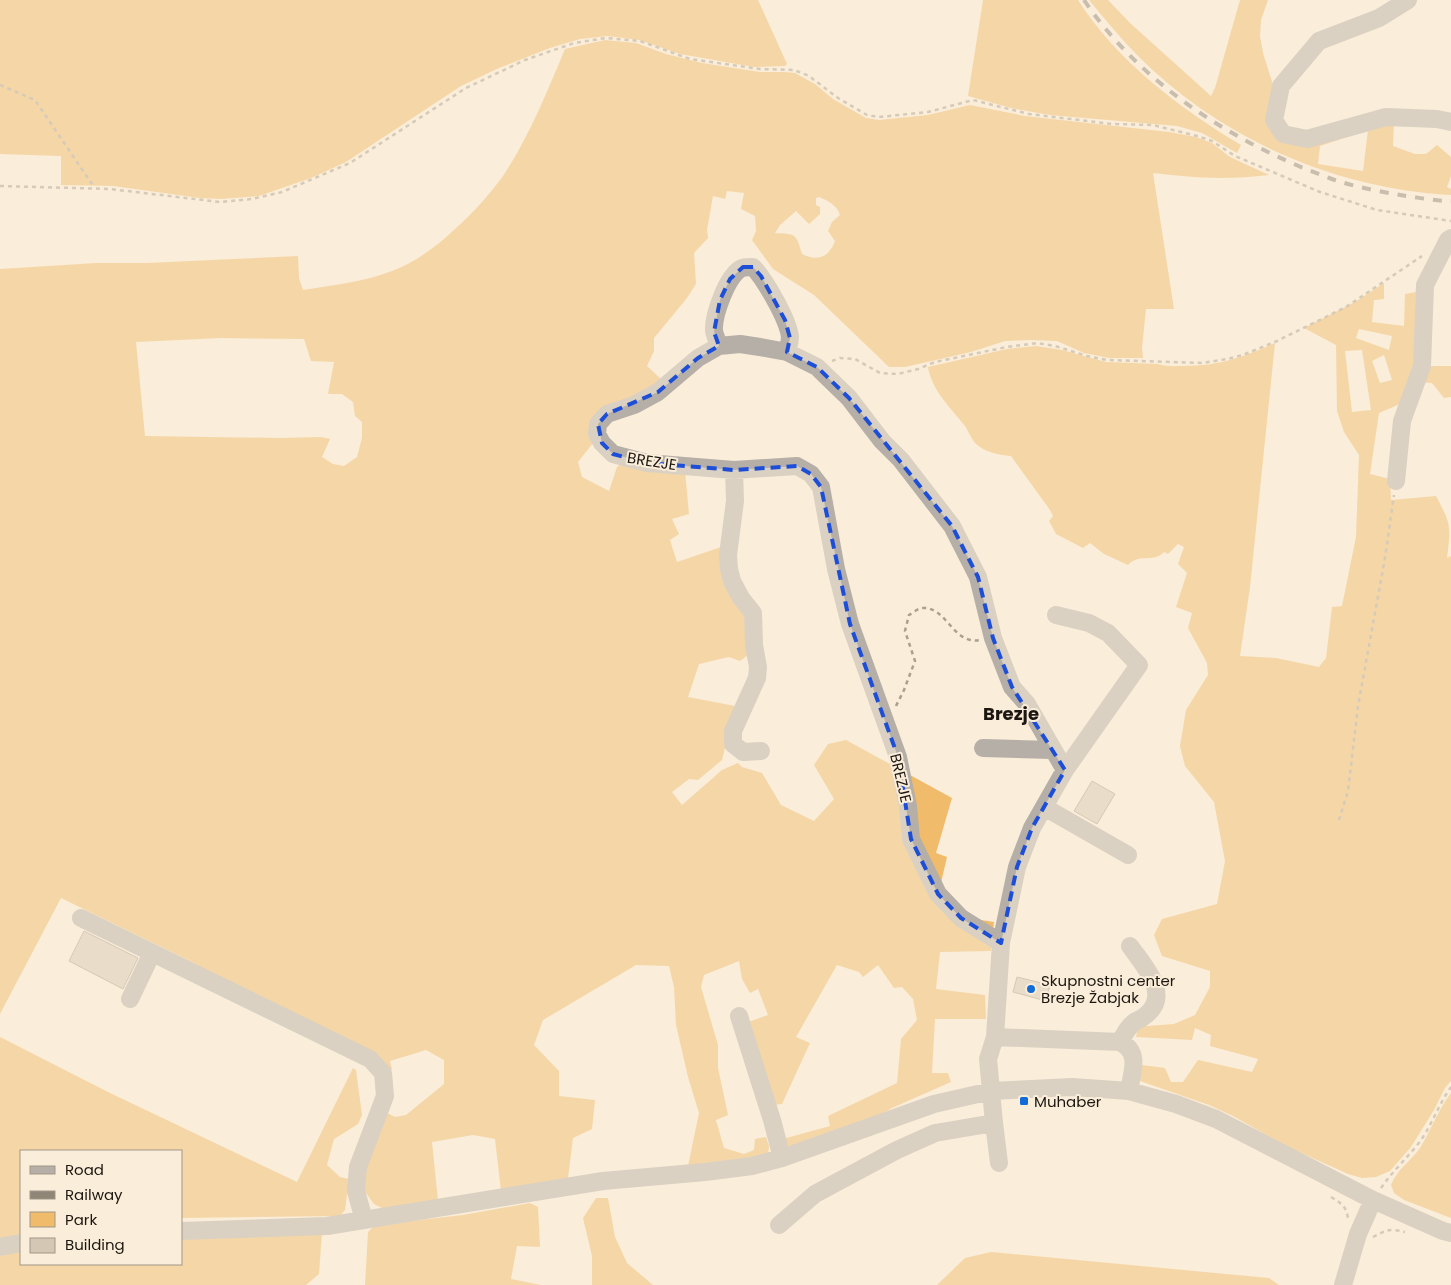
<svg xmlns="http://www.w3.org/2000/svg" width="1451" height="1285" viewBox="0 0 1451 1285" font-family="Poppins,sans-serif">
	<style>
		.green { fill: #f0bb6b; fill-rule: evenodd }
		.building { fill: #d4c7b4; stroke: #aa9d8b }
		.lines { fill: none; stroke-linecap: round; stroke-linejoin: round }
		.path { stroke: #aaa091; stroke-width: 2.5; stroke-dasharray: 4 4; stroke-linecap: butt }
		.minor { stroke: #b5afa7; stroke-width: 18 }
		.rail { stroke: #8f8678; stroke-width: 4; stroke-dasharray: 9 9; stroke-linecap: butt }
		.marked { fill: none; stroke: #1d4ed8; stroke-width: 4; stroke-dasharray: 10 6; stroke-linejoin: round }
		.poi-dot { fill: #136cd5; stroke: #faedd9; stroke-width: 2 }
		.labels { text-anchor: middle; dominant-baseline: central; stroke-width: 4; stroke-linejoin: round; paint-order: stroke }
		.street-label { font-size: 15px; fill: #1c1711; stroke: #faedd9 }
		.poi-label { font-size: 15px; fill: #1c1711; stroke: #faedd9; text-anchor: start }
		.quarter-label { font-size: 18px; font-weight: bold; fill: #1c1711; stroke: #faedd9 }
	</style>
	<rect width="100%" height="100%" fill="#faedd9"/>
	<!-- green -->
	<path class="green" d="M0,0H758L787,64L785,66L754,67L680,54L639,40L608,36L580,39L550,48L499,68L461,86L346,162L311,178L259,196L221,199L200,198L113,186L61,185V156L0,154Z
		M983,0H1078C1117,61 1179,108 1241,145L1237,153L1202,133L1177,126L1050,115L1011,108L968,96Z
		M1089,0H1108L1130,23L1211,96L1215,88L1240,0H1268L1261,20L1260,36L1263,53L1274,88L1279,135L1394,123L1393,146L1415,154H1426L1437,145L1451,157V176L1447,187L1451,189V195C1336,189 1221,139 1139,57C1121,39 1105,19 1089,0ZM1368,130L1363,171L1318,164L1320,146Z
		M605,40L636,43L666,54L702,63L760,72H784L795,73L815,84L833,99L866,118L879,120L928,115L970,105L1025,116L1169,132L1196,137L1212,143L1230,157L1269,175C1227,180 1195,178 1153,173L1174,309H1146L1142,348L1143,358H1109L1084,353L1057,341L1032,340L1005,341L971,352L905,367H889L814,295L773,269L752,240L756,231L755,216L741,209L744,193L727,191L725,199L713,196L707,230L708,238L694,253L696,284L687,298L654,338V351L647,366L663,381L595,415L589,423L591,439L593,443L578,462L582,477L609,491L617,467L625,461L685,471L689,514L672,519L679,534L670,540L677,562L724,546L746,612L748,655L740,661L729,657L699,664L688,697L735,706L722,760L698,780L689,779L672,792L682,805L722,770L738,763L742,767L762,773L781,805L814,821L834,799L814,765L828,744L846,740L952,798L936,853L947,857L937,900L949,915L994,922L991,951L940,952L936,989L985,995L986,1019H935L932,1073H948L951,1082L892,1108L869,1122L791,1147L781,1146L779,1140L830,1126L828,1116L897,1083L901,1039L917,1020L913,999L902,987L894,988L878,965L863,977L859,972L837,965L796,1037L810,1043L782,1104L773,1105L748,1022L768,1015L758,989L750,993L742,979L739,961L704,975L701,987L718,1045V1068L728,1115L716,1120L724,1148L744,1154L754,1150L755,1139L766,1137L769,1146L768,1155L688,1166L699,1113L688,1077L676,1025L674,987L669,966L636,965L543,1020L534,1045L559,1071V1096L595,1100L592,1129L573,1138L568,1178L526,1187L501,1191L495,1139L473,1135L432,1142L438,1201L388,1211L374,1204L363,1189V1167L387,1113L395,1117L406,1115L444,1084V1060L426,1050L390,1061L392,1069L389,1072L190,961L61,898L0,1014V269L96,263H147L298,256L299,278L303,290C333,285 364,282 392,271C416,262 437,246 455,229C473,213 489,195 503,176C529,137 547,92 565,49ZM819,197C828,201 837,205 840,215L832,222L828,231L835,241C829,257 818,262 802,254C796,234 797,234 775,233L780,225L796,211L809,224L820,214V207L816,205V198ZM221,338L304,339L311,361L334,362L328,394H342L353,402L355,416L362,422V438L357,457L344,466L333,464L322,457L330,439L321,437L281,438L145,436L136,342Z
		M1384,283V299L1374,300L1372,322L1404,326L1405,294L1416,292L1414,363L1403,398L1400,404L1379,413L1370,474L1390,479L1391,500L1436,496C1451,524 1451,526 1447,558L1451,556V1081L1445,1088L1434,1110L1411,1147L1390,1171L1376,1177L1362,1178L1348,1174L1286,1146L1233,1116L1209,1105L1140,1081L1142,1065L1165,1068L1171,1082H1183L1198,1060L1252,1072L1258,1059L1210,1046L1211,1035L1195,1028L1192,1040L1136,1037L1139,1023L1148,1026L1174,1024L1195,1015L1210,987V971L1162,956L1154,935L1162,919L1217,904L1225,861L1214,802L1185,766L1180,746L1186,710L1208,675L1207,663L1188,628L1192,613L1176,607L1187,573L1178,564L1184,547L1178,544L1168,554L1164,552C1152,564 1140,552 1128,565L1104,554L1090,543L1083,548L1056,534L1049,521L1053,516L1050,510L1011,456C998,455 984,452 975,443C971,438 968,431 965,426C951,408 932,391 928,367L1007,349L1036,346L1062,350L1106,362L1158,364C1167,367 1176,366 1185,366C1220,366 1243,357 1275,343L1250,587L1240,656L1276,658L1319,667L1326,658L1332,607L1342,606L1356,537L1359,455L1344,432L1337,411L1336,345L1304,328L1355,302ZM1359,329L1392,336L1389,350L1356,338ZM1362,350L1371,410L1352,412L1345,351ZM1384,355L1392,380L1380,383L1372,361Z
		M1434,366H1451V397L1444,398L1432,383L1415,382L1426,367Z
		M0,1037L110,1093L297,1182L353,1068L356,1070L362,1115L358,1124L334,1139L327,1165L340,1177L349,1179L345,1210L340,1216L181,1218V1151H21V1235L0,1239Z
		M1451,1093V1218L1404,1200L1394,1193L1391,1185C1398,1168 1410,1162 1420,1148C1431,1130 1438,1110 1451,1093Z
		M596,1198H608L615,1237L627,1263L653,1285H592V1256L583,1218Z
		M530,1203L538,1207L540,1247L517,1246L511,1279L541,1285H365L368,1232L375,1225L463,1215Z
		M322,1232L319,1274L306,1285H0V1256L21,1251V1264H181V1235Z
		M991,1252L1269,1278L1279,1285H937L965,1258Z"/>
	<!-- building -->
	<path class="building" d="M1092,781L1115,794L1097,824L1074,811Z
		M84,931L138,958L123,989L69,961Z
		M1017,977L1050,985L1046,1001L1013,992Z"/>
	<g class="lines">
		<!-- path -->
		<path class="path" d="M0,85L35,100L94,187
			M0,186L110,189L220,202L252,199L282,192L350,163L466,88L525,60L574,43L606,38L640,41L690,59L760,69L794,70L809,76L838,98L867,115L879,117L928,112L973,100L1029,114L1112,124L1153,125L1197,136L1212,141L1235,156L1320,192L1377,210L1451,221
			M832,361L840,358L855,359L880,373L898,374L918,369L935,362L1007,347L1037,343L1055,346L1087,356L1107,360L1202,363L1227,359L1243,355L1277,341L1346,307L1422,256
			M896,706L904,690L915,661L905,631L909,615C913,613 918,608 923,608C947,607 953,645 980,640
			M1339,820L1348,791L1358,706L1385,558L1394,495
			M1381,1188C1392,1172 1406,1159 1418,1144C1432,1126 1438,1105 1451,1087
			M1331,1197C1341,1203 1346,1206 1348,1218
			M1373,1237C1387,1230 1388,1228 1405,1232"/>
		<!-- minor -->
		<path class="minor" d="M1408,0L1379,18L1319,41L1281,86L1274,120L1283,134L1307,139L1386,117L1437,119L1451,122
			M719,346C718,342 715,336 714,331C713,316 727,275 742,268C745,267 749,267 753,267C765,280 788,319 790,337C790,342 788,348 787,352
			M734,470L735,501L728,555L729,569L732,581L741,598L753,613L754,645L758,667L757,678L733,731V744L743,752L761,751
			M1396,481L1402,421L1422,366L1425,285L1448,240L1451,238
			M983,748L1052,750
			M1044,807L1128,855
			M81,918L370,1059L383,1073L385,1096L358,1167L356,1191L364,1220
			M1001,943L961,918L938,894L911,839L908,806L898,757L850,624L836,569L821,487L811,474L797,466L734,470L647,463L613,454L602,443L597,434L598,424L607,414L634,405L658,392L698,358L719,346L740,344L760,347L787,352L817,367L849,398L882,441L901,460L952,526L978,577L993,638L1012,687L1027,704L1065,770
			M130,999L152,953
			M739,1016L772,1120L782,1158
			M995,1037L1120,1042C1141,1052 1132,1072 1129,1091
			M1120,1042C1124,1035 1128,1026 1136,1021C1139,1019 1143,1018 1146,1015C1172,994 1143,965 1130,946
			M994,1123L999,1163
			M779,1225L815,1194L897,1150L935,1133L994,1123L988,1059L995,1037L1001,943L1017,867L1032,828L1065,770L1139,665L1108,633L1089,623L1056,615
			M181,1231L327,1226L603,1181L705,1172L752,1166L782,1158L934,1104L991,1091L1072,1087L1129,1091L1176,1104L1216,1119L1373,1200L1443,1231L1451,1233
			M0,1247L21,1243
			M1343,1285L1358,1234L1373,1200"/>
		<!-- rail -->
		<path class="rail" d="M1084,0C1141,85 1237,145 1332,179C1355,187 1382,192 1406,196C1421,198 1436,201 1451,201"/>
	</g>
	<!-- marked area -->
	<path d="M0 0H1451V1285H0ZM743,267H753L761,276L785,320L790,338L787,352L817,367L849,398L952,526L978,577L993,638L1012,687L1065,770L1032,828L1017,867L1001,943L961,918L938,894L911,839L898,757L850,624L821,487L811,474L797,466L734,470L647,463L613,454L602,443L598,424L607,414L658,392L698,358L719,346L714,332L720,300L730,279Z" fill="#faedd9" fill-opacity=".55" fill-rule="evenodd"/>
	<path class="marked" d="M743,267H753L761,276L785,320L790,338L787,352L817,367L849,398L952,526L978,577L993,638L1012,687L1065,770L1032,828L1017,867L1001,943L961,918L938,894L911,839L898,757L850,624L821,487L811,474L797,466L734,470L647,463L613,454L602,443L598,424L607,414L658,392L698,358L719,346L714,332L720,300L730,279Z"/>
	<!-- markers -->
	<g class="poi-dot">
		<circle cx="1031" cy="989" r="5"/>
		<rect x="1019" y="1096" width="10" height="10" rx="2.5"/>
	</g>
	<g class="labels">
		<!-- street labels -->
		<g class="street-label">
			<text transform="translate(652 461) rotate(9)">BREZJE</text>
			<text transform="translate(901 778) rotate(77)">BREZJE</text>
		</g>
		<!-- poi labels -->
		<g class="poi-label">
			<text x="1041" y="980">Skupnostni center<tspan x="1041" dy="17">Brezje Žabjak</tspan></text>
			<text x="1034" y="1101">Muhaber</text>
		</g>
		<!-- quarter labels -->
		<g class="quarter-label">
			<text x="1011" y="713">Brezje</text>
		</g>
	</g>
	<!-- legend -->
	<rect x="20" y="1150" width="162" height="115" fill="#faedd9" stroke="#a19789"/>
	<rect x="30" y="1166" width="25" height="8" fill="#b5afa7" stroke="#a19789"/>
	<text x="65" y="1175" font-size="15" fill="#1c1711">Road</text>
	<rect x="30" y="1191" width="25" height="8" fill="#8f8678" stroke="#a19789"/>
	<text x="65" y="1200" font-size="15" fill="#1c1711">Railway</text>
	<rect x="30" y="1212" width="25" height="15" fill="#f0bb6b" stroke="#a19789"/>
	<text x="65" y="1225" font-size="15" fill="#1c1711">Park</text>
	<rect x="30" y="1238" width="25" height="15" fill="#d4c7b4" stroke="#a19789"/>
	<text x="65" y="1250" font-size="15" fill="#1c1711">Building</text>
</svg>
